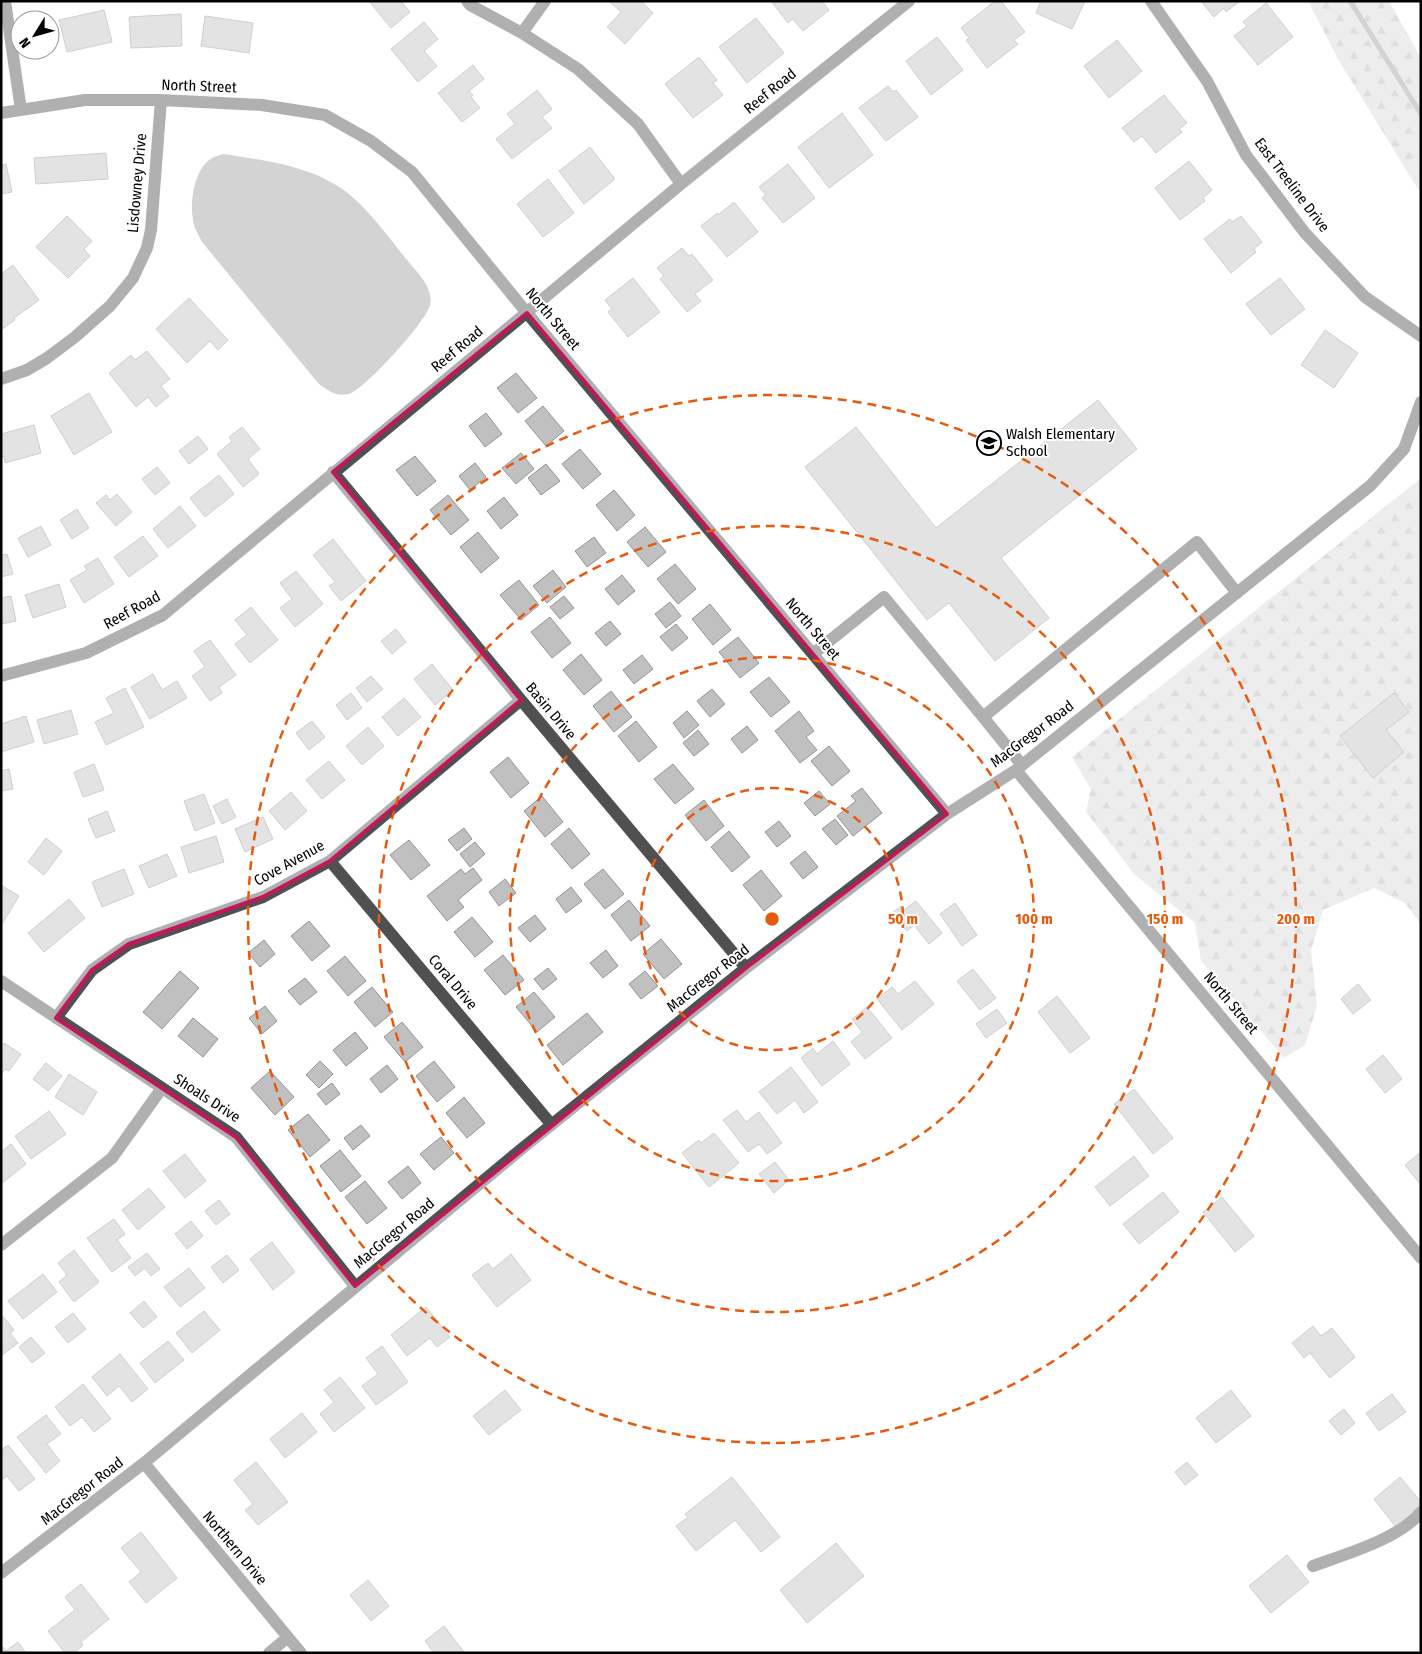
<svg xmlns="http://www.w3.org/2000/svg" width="1422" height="1654" viewBox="0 0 1422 1654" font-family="'Fira Sans Condensed',sans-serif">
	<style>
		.forest { fill: url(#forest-firs) }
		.water { fill: #9e9e9e }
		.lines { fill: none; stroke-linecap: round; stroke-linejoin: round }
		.stream { stroke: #9e9e9e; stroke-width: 5 }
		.building { fill: #c0c0c0; stroke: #949494 }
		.minor { stroke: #505050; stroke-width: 12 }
		.marked { fill: none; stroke: #c2185b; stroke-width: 4; stroke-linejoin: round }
		.ring { fill: none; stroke: #e8590c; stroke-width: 2.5; stroke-dasharray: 9 6 }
		.labels { text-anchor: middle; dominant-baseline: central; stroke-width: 4; stroke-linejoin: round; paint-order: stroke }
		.street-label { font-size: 15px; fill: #000; stroke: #fff }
		.poi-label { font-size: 15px; fill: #000; stroke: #fff; text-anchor: start }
		.centre { fill: #e8590c; stroke: #fff; stroke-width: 2.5 }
		.ring-label { font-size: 15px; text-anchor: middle; font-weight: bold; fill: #e8590c; stroke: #fff; stroke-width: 4; stroke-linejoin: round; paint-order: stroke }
	</style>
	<defs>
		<pattern id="forest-firs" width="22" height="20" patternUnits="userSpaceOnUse" patternTransform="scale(1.25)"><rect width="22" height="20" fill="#d7d7d7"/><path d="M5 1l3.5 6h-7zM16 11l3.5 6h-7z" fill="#b7b7b7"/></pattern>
	</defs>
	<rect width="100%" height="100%" fill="#fff"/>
	<!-- forest -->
	<path class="forest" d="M1308,1H1389L1421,58V194L1338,59Z
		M1421,478V924L1405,903L1374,888L1323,910L1311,951L1317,1006L1305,1045L1284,1058L1201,961L1195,923L1135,875L1086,812L1091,789L1072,757Z"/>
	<!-- water -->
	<path class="water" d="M224,154C267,161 314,166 349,194C369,210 390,239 407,260C417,272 434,288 430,305C427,321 364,390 349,394C336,397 328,391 318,383L202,242C200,237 197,233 195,228C188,208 193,169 212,158C215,156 220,155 224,154Z"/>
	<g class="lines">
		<!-- stream -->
		<path class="stream" d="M1350,1L1421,114"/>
	</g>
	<!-- building -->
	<path class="building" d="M369,1H401L410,12L391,28Z
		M609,1H641L653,13L625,44L607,27L621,12Z
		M771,1H822L829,10L803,31L793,19L788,23Z
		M995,1H1001L1025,32L1014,40L1018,44L987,68L966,40L969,38L961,28Z
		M1041,1H1085L1072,29L1036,13Z
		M1201,1H1240L1226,12L1224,8L1214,17Z
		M1266,3L1293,37L1258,65L1234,36L1247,26L1243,22Z
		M104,10L112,42L67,52L59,20Z
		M181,14L182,46L131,48L129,17Z
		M205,16L253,23L249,53L201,46Z
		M756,18L784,53L747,83L719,47Z
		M424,22L438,39L424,51L437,66L418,82L391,49Z
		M937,37L963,70L931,95L906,61Z
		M1117,40L1142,71L1109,98L1084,66Z
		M699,57L717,80L713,83L723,95L693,118L665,84Z
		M473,65L484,79L469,91L473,95L471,97L480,108L462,122L438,93Z
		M888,86L893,92L896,90L918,117L886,141L859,108Z
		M537,90L552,109L542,117L552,128L512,159L496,139L515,124L507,114Z
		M1164,95L1187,123L1179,129L1182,132L1156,153L1142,136L1134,142L1122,128Z
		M842,113L873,155L829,188L798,147Z
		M590,147L615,179L584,204L559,171Z
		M106,153L108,179L36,184L34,158Z
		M1189,161L1212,190L1203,198L1205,201L1180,220L1155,188Z
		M6,164L12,192L1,194V165Z
		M788,164L815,198L783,223L762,198L766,195L759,187Z
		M548,179L574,213L543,237L517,204Z
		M734,202L758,232L727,257L701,226L717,213L718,215Z
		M67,216L92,241L84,249L90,256L68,278L36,247Z
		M1241,216L1262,242L1254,249L1256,252L1231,273L1204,239L1230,219L1232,222Z
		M682,248L689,256L692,254L713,280L695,294L701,301L687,312L660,279L664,276L657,268Z
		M13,265L39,300L14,318L15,320L1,330V274Z
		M633,278L660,312L628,337L608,312L612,309L605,300Z
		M1280,278L1305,309L1271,335L1246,304Z
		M189,298L228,340L218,350L210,341L187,363L156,329Z
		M1325,330L1358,353L1334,388L1301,365Z
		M147,351L170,379L161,386L169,396L156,407L148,397L136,407L109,373L131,355L135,360Z
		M516,373L537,398L518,413L497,388Z
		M89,393L112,432L74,455L51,416Z
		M1098,400L1137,449L1001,558L1049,618L995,661L949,603L927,620L805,467L856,427L936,528Z
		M543,406L564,431L546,446L525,421Z
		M486,413L502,434L485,447L469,426Z
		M34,425L41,453L5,463L4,457H1V434Z
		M242,427L260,449L248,459L259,474L243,487L217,454L232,441L229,437Z
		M198,436L208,449L189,464L179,451Z
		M580,449L601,474L583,489L562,464Z
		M521,453L534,469L516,484L502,468Z
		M415,456L436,481L417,496L396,470Z
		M475,463L486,477L470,490L459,476Z
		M546,464L560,481L541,495L528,478Z
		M157,467L170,483L155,495L142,479Z
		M219,475L234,494L205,517L190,498Z
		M614,490L635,515L617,531L596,505Z
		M117,494L132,512L116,526L96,503L106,495L110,500Z
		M448,495L469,520L451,535L430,510Z
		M504,497L518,515L501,529L487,511Z
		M180,506L196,526L168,548L153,529Z
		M77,509L89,528L72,539L60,520Z
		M41,526L51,545L28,557L18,538Z
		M645,527L666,552L648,567L627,542Z
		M478,532L499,558L481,573L460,547Z
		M143,536L158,556L129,577L114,557Z
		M594,537L606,553L587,567L575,551Z
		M333,539L366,581L341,601L329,586L335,582L313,555Z
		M7,554L13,574L1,577V555Z
		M98,558L114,584L84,603L70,580L87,570L84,566Z
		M675,564L696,589L678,604L657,579Z
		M553,570L566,587L547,603L533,586Z
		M296,571L323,604L295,627L280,608L292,599L280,583Z
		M622,575L635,591L618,605L605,589Z
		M519,580L539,605L521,620L500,595Z
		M59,584L66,607L33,618L25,595Z
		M11,596L16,621L1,624V598Z
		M564,596L574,608L560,619L550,607Z
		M670,602L681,616L666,628L655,614Z
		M710,604L731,630L713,645L692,619Z
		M251,607L278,640L250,663L235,644L247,635L235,620Z
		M550,617L571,643L552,658L531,632Z
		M610,621L621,634L606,646L595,633Z
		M676,624L688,638L672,651L660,637Z
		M396,629L406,642L392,654L381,641Z
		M738,637L759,663L740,678L719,652Z
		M210,640L236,675L219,687L222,693L210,701L192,676L205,667L194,651Z
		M581,654L602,680L584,695L563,670Z
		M642,655L653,669L634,684L623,670Z
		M432,664L453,690L435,705L414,679Z
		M153,674L162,690L177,681L187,698L150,719L131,687Z
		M371,676L383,689L367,702L356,688Z
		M769,677L790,702L771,717L750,692Z
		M125,688L144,727L106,745L95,722L114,713L106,698Z
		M712,689L725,704L710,717L697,701Z
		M611,691L632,717L614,732L593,706Z
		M351,693L362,708L347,720L336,705Z
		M1394,693L1409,712L1386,730L1404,752L1373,778L1340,736Z
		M404,698L421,717L398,736L382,717Z
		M71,710L78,734L44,744L37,720Z
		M687,711L699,725L684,738L673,723Z
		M799,711L814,731L806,737L817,750L800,763L775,731Z
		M26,716L34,742L1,752V724Z
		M312,721L325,737L309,750L296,733Z
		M636,721L657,747L639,762L618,736Z
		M747,726L758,740L742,753L731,739Z
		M368,727L384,746L362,765L346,746Z
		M698,730L709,744L694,756L683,743Z
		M829,746L850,771L832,786L811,761Z
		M508,757L529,783L511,798L490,772Z
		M329,761L345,780L322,799L306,780Z
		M94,764L104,790L83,797L74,772Z
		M673,764L694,789L675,804L654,779Z
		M9,769L13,789L1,791V771Z
		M862,788L882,813L853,836L837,816L856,801L851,796Z
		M819,791L830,804L815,816L804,803Z
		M291,792L307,811L285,830L269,811Z
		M204,794L215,823L195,831L184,801Z
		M542,796L563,822L545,837L524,811Z
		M227,799L236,817L222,824L213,806Z
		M704,800L724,826L706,841L685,815Z
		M107,811L115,831L96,838L88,819Z
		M263,817L273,839L245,852L235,829Z
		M835,819L848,835L836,845L822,829Z
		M779,821L791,836L777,847L765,832Z
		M464,828L472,839L457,851L448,840Z
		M569,828L590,854L572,869L551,844Z
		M729,831L750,857L732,872L711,847Z
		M216,836L224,862L189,873L181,847Z
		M46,838L62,851L44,875L28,862Z
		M409,840L430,865L411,880L390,855Z
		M475,842L485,854L470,867L460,854Z
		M805,851L818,867L803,879L790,863Z
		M167,854L177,876L149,888L139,866Z
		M473,868L482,880L458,900L464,907L447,921L427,896L461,869L465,874Z
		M124,869L134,894L102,907L92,882Z
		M603,869L624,894L605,909L584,884Z
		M761,870L782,896L764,911L743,885Z
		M505,879L516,893L499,906L489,892Z
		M1,885L19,896L2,924L1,923Z
		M571,887L582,901L566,913L556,899Z
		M69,899L85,918L44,952L28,933Z
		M629,900L650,926L631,941L611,915Z
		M916,901L942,933L929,944L914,925L907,931L892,913L901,906L904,910Z
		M955,903L977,935L962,946L940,914Z
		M535,915L546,929L530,942L518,928Z
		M472,917L493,942L475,957L454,932Z
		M309,921L330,946L312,961L291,936Z
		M661,939L682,964L664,979L643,954Z
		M264,940L275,954L260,967L248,953Z
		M606,950L618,966L603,978L590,963Z
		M503,955L524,980L505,995L484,970Z
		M345,956L366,981L348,996L327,971Z
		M548,968L557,979L543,990L534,979Z
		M973,969L996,998L980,1010L957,981Z
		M180,971L199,988L162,1029L143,1012Z
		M645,971L658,986L641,999L629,984Z
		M305,978L317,992L300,1005L288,991Z
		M915,981L934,1004L902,1030L877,999L892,987L898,994Z
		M1358,984L1371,1000L1353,1014L1341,999Z
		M372,987L393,1012L375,1027L354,1002Z
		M534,992L555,1017L537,1032L516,1007Z
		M1057,996L1090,1038L1070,1053L1038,1012Z
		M265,1006L277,1021L262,1034L249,1018Z
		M867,1007L892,1038L865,1059L851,1042L862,1032L852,1019Z
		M997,1009L1007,1023L986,1038L976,1024Z
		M587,1013L603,1032L563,1065L547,1045Z
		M193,1018L218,1039L203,1057L178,1036Z
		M402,1022L423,1047L405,1062L384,1037Z
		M355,1032L368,1048L346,1066L333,1050Z
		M833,1041L850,1064L822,1086L801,1058L813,1048L817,1054Z
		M4,1043L21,1054L9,1071L5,1069L1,1075V1047Z
		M1383,1055L1402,1079L1385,1093L1366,1069Z
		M320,1061L333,1074L319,1088L306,1075Z
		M434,1061L455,1087L437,1102L416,1076Z
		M46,1063L62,1076L48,1091L33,1079Z
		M387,1065L398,1079L381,1093L370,1079Z
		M791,1067L818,1102L804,1113L795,1100L777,1114L759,1092Z
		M270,1071L294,1097L275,1115L251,1088Z
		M69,1074L97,1092L83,1115L55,1097Z
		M332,1083L340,1094L326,1105L317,1094Z
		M1134,1089L1173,1138L1153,1154L1114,1104Z
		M464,1097L485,1123L467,1138L446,1113Z
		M737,1110L746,1122L759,1112L782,1143L767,1154L759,1144L748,1152L723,1120Z
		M49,1111L66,1134L31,1159L15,1136Z
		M308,1114L330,1140L310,1157L288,1130Z
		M361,1125L370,1136L353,1150L344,1138Z
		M714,1133L739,1163L709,1187L682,1153L699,1140L701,1143Z
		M441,1137L454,1153L434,1170L420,1154Z
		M11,1144L26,1164L1,1184V1152Z
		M340,1150L361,1176L341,1192L320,1166Z
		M1421,1152V1185L1405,1165Z
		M185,1154L206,1181L185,1198L163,1171Z
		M1134,1156L1149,1176L1110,1206L1095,1187Z
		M775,1162L789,1180L774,1193L759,1174Z
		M408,1166L421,1183L402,1199L388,1182Z
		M365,1181L387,1208L367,1224L345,1197Z
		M149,1188L165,1207L138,1230L122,1210Z
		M1163,1192L1179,1212L1139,1244L1123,1224Z
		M1222,1197L1254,1236L1235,1252L1203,1212Z
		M219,1200L230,1214L216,1225L205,1211Z
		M114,1219L125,1234L117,1240L131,1258L112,1272L87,1238Z
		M191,1221L203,1236L187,1249L175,1234Z
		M272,1242L295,1272L273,1290L250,1259Z
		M74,1250L99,1282L74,1302L59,1282L67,1275L58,1263Z
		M147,1253L160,1269L151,1276L145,1268L135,1276L128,1267Z
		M511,1254L531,1280L497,1307L472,1275L488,1263L493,1269Z
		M227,1255L239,1270L223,1283L211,1267Z
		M189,1268L205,1288L180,1307L164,1287Z
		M43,1274L57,1292L23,1319L8,1301Z
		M144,1301L157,1317L143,1328L130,1313Z
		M426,1307L450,1337L437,1347L430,1338L407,1356L391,1335Z
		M204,1311L220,1330L192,1353L176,1333Z
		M73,1313L86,1329L68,1343L55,1327Z
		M1,1314L14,1330L10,1333L18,1343L1,1356Z
		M1313,1326L1321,1336L1332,1328L1355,1357L1330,1378L1310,1353L1304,1358L1292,1343Z
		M31,1337L45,1353L32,1363L19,1347Z
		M168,1341L184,1360L155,1383L140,1363Z
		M382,1346L408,1382L376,1405L362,1386L378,1374L366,1358Z
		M120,1354L148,1389L132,1402L119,1386L107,1396L92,1377Z
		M340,1377L365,1408L334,1432L320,1414L334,1402L324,1390Z
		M83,1384L111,1419L94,1432L82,1417L70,1426L55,1407Z
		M505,1390L521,1410L489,1435L473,1416Z
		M1231,1390L1251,1416L1216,1443L1196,1418Z
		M1392,1394L1406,1412L1379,1431L1366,1413Z
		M1344,1409L1355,1423L1341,1435L1329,1421Z
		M302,1413L317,1432L285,1458L270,1439Z
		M46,1415L61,1434L47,1444L60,1461L46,1473L17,1437Z
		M8,1445L35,1479L19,1491L7,1476L1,1481V1450Z
		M256,1462L288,1502L258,1525L245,1510L253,1504L234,1480Z
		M1187,1462L1198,1475L1185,1485L1175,1472Z
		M732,1477L780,1537L761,1552L735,1520L696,1551L676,1526L688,1517L685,1514Z
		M1400,1477L1421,1502V1507L1396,1527L1374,1499Z
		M141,1532L177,1578L146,1603L129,1582L141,1572L121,1548Z
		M836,1543L864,1576L807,1623L780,1590Z
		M1287,1555L1309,1582L1271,1613L1249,1586Z
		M368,1580L389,1606L371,1621L350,1595Z
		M81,1584L109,1619L81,1642L83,1645L74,1653H65L48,1631L75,1610L65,1597Z
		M444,1626L464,1652L463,1653H434L425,1641Z
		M18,1642L26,1653H1V1648L3,1647L6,1651Z"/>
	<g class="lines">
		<!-- minor -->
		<path class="minor" d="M5,1L21,110
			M467,1L470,5L522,33L578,69L638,124L681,184
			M1151,1L1207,81L1246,155L1305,233L1365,297L1421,336
			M522,33L545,1
			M1,113L85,100H161L262,105L325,115L371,141L412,172L527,313L947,814
			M1,379L27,370L47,358L75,337L110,306L133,278L147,248L151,230L161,100
			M333,472L521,700L746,968
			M813,654L884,597L983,717
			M1,676L86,653L163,615L681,184L909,1
			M1022,765L983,717L1197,542L1237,593
			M1016,770L1421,1258
			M330,861L551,1124
			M1,981L236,1137L355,1286
			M56,1018L92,970L129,944L263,897L330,861L521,700
			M1,1245L112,1158L162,1088
			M144,1463L301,1653
			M1313,1566C1346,1554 1399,1539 1421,1512
			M1,1573L144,1463L519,1151L746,968L947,814L1016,770L1370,486L1404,449L1421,402
			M269,1653L288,1637"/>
	</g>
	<!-- marked area -->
	<path d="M0 0H1422V1654H0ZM527,313L947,814L746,968L355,1286L236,1137L56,1018L92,970L129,944L263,897L330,861L521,700L333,472Z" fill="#fff" fill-opacity=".55" fill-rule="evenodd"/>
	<path class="marked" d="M527,313L947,814L746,968L355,1286L236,1137L56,1018L92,970L129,944L263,897L330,861L521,700L333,472Z"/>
	<!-- distance rings -->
	<g class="ring">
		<circle cx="772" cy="919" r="131"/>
		<circle cx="772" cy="919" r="262"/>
		<circle cx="772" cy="919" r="393"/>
		<circle cx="772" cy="919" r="524"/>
	</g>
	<!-- icons -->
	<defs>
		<symbol id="school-ring" viewBox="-11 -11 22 22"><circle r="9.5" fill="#fff" stroke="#000" stroke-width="1.5"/><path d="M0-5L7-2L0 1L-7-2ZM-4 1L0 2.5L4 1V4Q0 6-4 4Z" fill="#000"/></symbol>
	</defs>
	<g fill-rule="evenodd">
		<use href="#school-ring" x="975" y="429" width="28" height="28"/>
	</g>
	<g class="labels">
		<!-- street labels -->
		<g class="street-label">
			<text transform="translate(199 86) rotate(2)">North Street</text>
			<text transform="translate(770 91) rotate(-39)">Reef Road</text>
			<text transform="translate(137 183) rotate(-85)">Lisdowney Drive</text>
			<text transform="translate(1292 185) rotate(53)">East Treeline Drive</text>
			<text transform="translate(553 319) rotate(50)">North Street</text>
			<text transform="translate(457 349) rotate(-40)">Reef Road</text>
			<text transform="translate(132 610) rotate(-29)">Reef Road</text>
			<text transform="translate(813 629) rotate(50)">North Street</text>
			<text transform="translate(551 711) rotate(50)">Basin Drive</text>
			<text transform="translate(1032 734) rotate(-37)">MacGregor Road</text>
			<text transform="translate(289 863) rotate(-29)">Cove Avenue</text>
			<text transform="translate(708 978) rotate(-38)">MacGregor Road</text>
			<text transform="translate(453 982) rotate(50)">Coral Drive</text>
			<text transform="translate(1231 1003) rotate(50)">North Street</text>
			<text transform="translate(207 1098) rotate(33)">Shoals Drive</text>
			<text transform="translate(394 1233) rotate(-40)">MacGregor Road</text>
			<text transform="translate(82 1491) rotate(-38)">MacGregor Road</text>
			<text transform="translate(235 1548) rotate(50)">Northern Drive</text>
		</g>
		<!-- poi labels -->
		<g class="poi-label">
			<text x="1006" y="434">Walsh Elementary<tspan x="1006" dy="17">School</tspan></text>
		</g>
	</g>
	<circle cx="772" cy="919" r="8" class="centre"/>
	<g class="ring-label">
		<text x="903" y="924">50 m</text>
		<text x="1034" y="924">100 m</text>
		<text x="1165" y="924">150 m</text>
		<text x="1296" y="924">200 m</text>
	</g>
	<!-- border -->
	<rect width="1422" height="1654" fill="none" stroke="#000000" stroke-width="5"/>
	<!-- north arrow -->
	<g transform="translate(35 35) rotate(233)"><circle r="24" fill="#ffffff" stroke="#999999"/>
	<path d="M0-4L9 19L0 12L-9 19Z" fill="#000000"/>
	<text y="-8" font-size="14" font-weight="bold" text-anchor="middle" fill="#000000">N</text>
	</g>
</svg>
